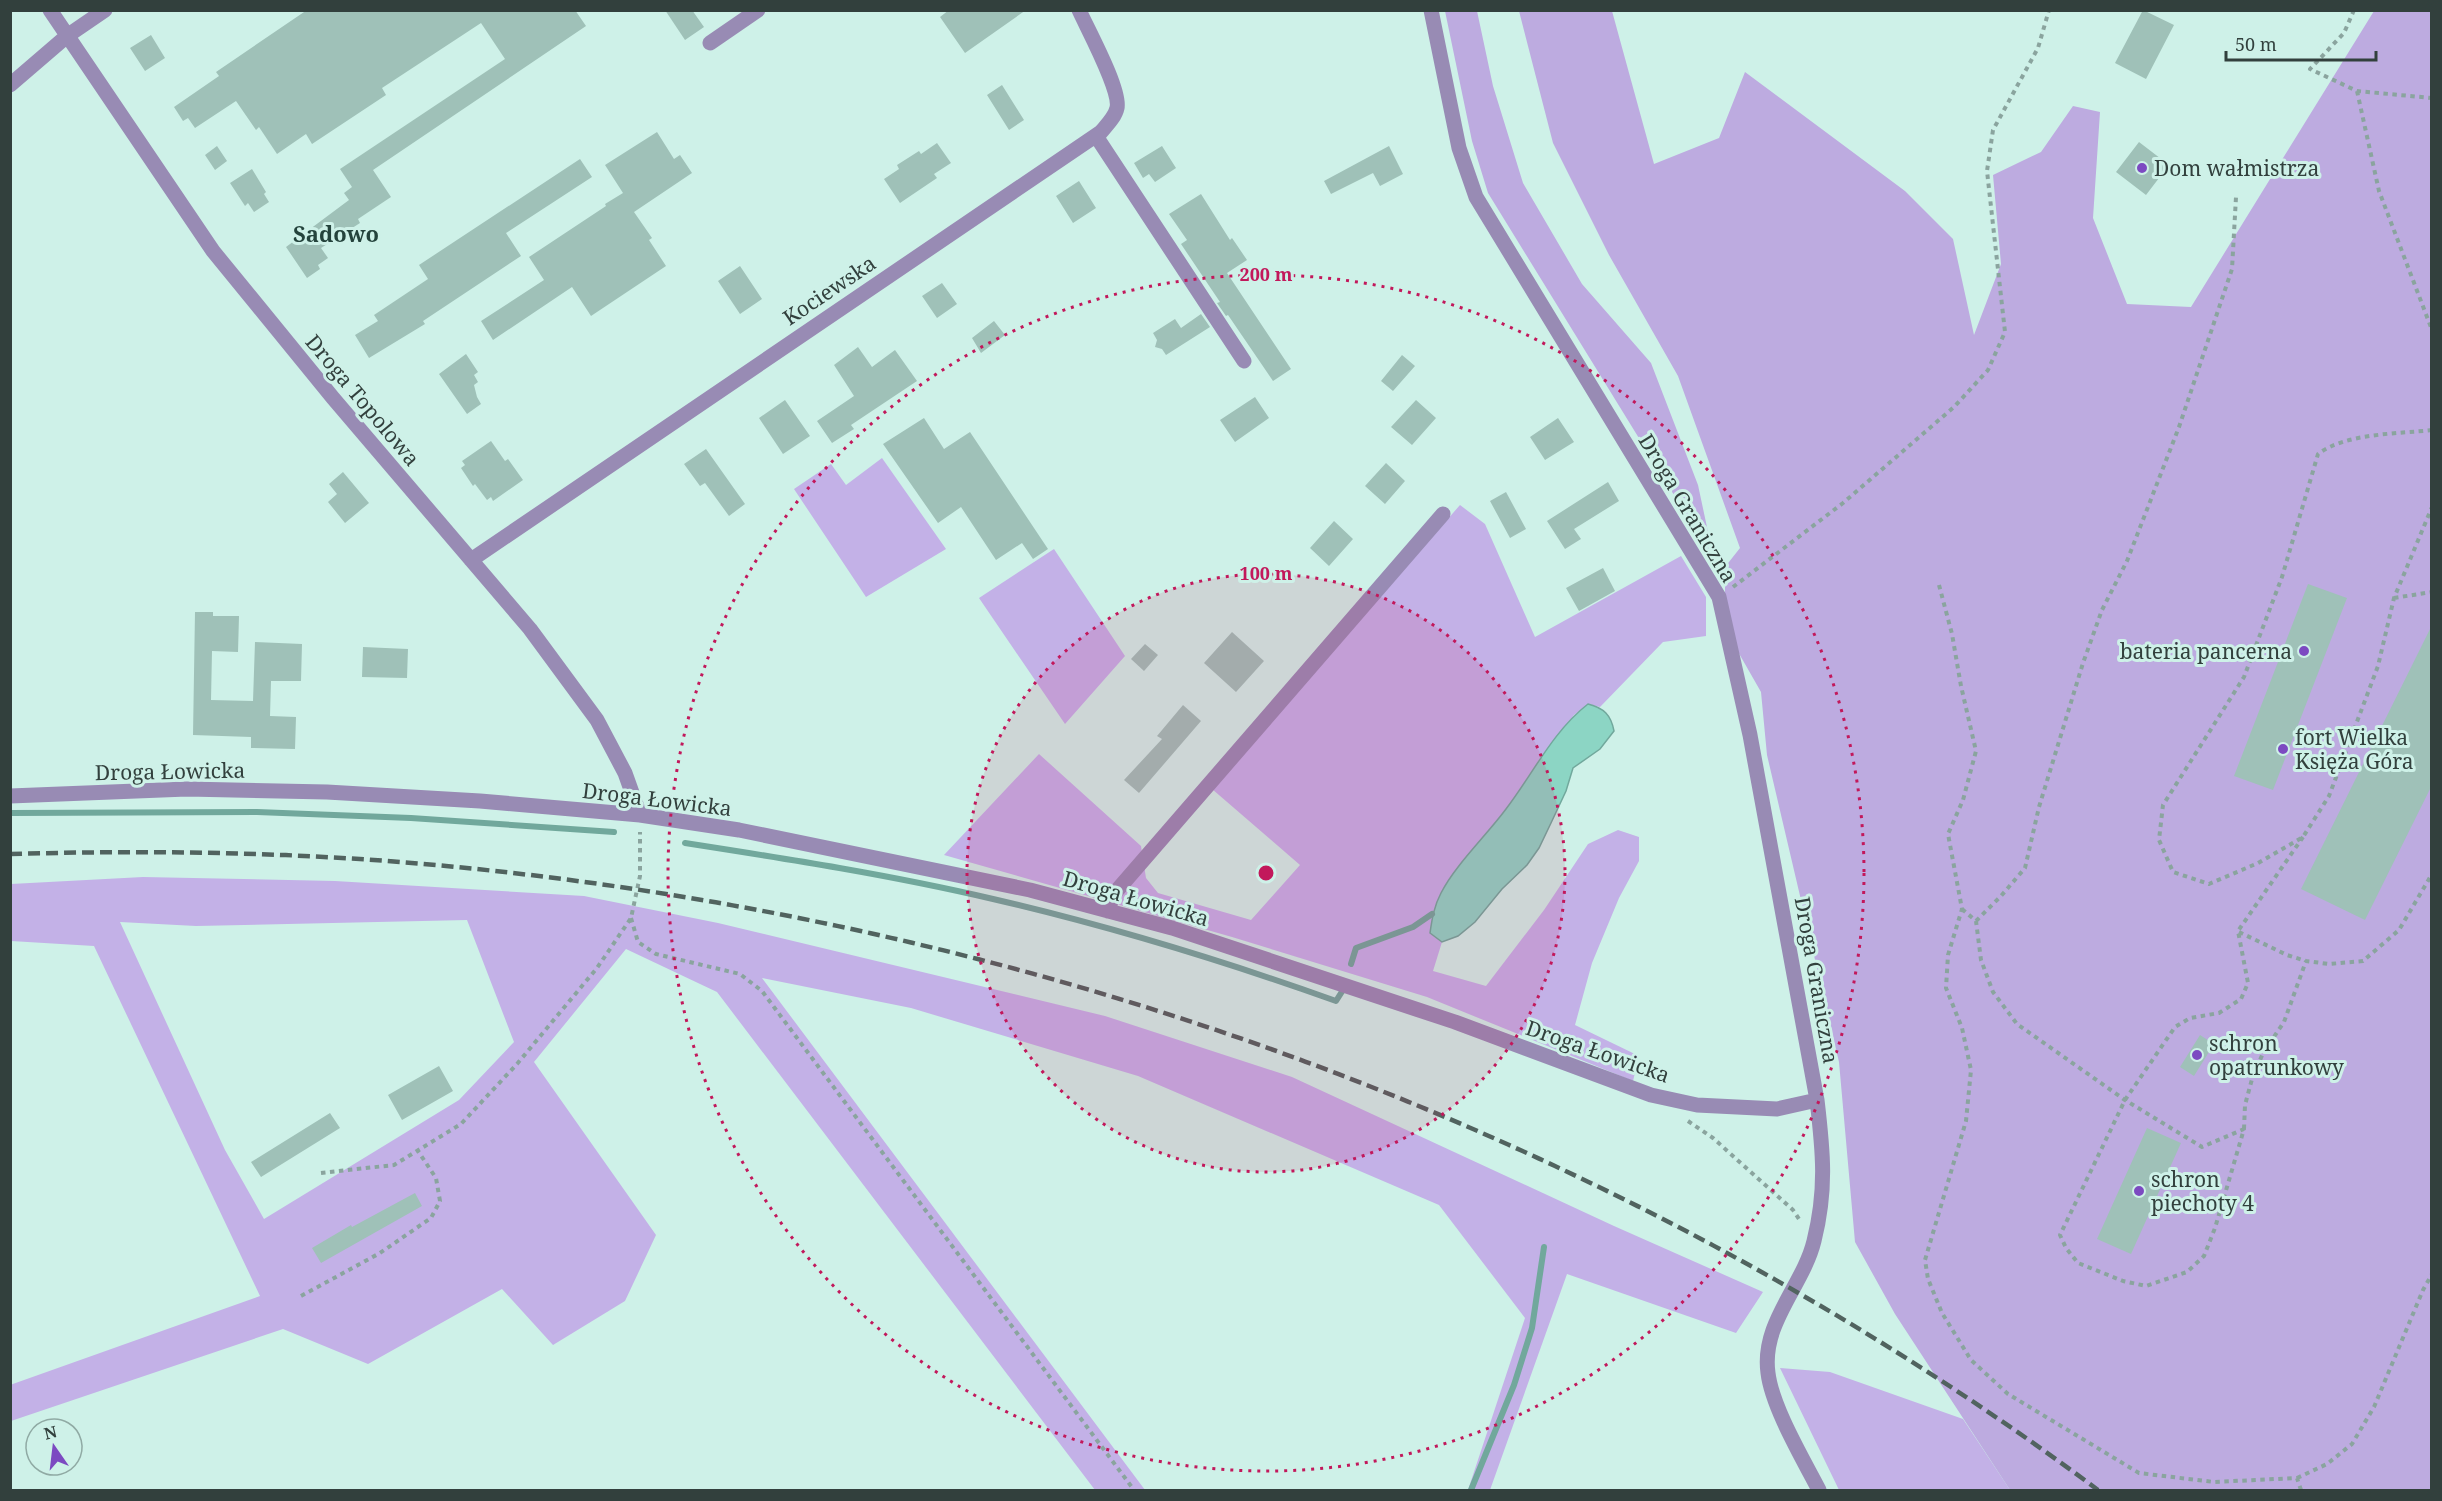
<svg xmlns="http://www.w3.org/2000/svg" width="2442" height="1501" viewBox="0 0 2442 1501" font-family="'Noto Serif',serif">
	<style>
		.green { fill: #c3b1e7; fill-rule: evenodd }
		.forest { fill: #bdabe0 }
		.water { fill: #8cd5c4; stroke: #71a89c; stroke-width: 1.5 }
		.lines { fill: none; stroke-linecap: round; stroke-linejoin: round }
		.stream { stroke: #71a89c; stroke-width: 6 }
		.building { fill: #9fc1b8 }
		.path { stroke: #8aa49e; stroke-width: 4; stroke-dasharray: 4.5 4.5; stroke-linecap: butt }
		.minor { stroke: #988bb4; stroke-width: 15 }
		.rail { stroke: #51635f; stroke-width: 4.5; stroke-dasharray: 12 6; stroke-linecap: butt }
		.ring { fill: none; stroke: #c2185b; stroke-width: 3; stroke-dasharray: 3 6 }
		.poi-dot { fill: #7c4ac1; stroke: #cef1e8; stroke-width: 2 }
		.labels { text-anchor: middle; dominant-baseline: central; stroke-width: 6; stroke-linejoin: round; paint-order: stroke }
		.poi-label { font-size: 21px; fill: #32403d; stroke: #cef1e8; text-anchor: start }
		.street-label { font-size: 21px; fill: #32403d; stroke: #cef1e8 }
		.neighbourhood-label { font-size: 22px; font-weight: bold; fill: #24433c; stroke: #cef1e8 }
		.centre { fill: #c2185b; stroke: #cef1e8; stroke-width: 3 }
		.ring-label { font-size: 18px; text-anchor: middle; font-weight: bold; fill: #c2185b; stroke: #cef1e8; stroke-width: 6; stroke-linejoin: round; paint-order: stroke }
	</style>
	<rect width="100%" height="100%" fill="#cef1e8"/>
	<!-- green -->
	<path class="green" d="M882,458L946,549L866,597L794,489L831,464L846,485Z
		M1460,505L1485,524L1535,637L1681,556L1706,597V636L1663,642L1600,707L1588,704L1574,715L1539,760L1513,800L1457,870L1430,933L1442,942L1433,971L1486,986L1544,910L1588,844L1618,830L1639,837V861L1619,898L1592,963L1575,1025L1639,1056L1633,1081L1427,997L1232,937L944,855L1039,754L1141,846L1146,878L1158,893L1251,920L1300,865L1212,789Z
		M1054,549L1125,656L1065,724L979,598Z
		M143,877L335,881L584,896L718,923L1105,1016L1292,1077L1614,1226L1763,1292L1736,1333L1567,1274L1490,1490H1468L1525,1318L1439,1205L1138,1076L911,1008L762,978L1145,1490H1095L717,992L626,949L534,1062L656,1235L625,1301L553,1345L502,1289L368,1364L283,1329L11,1421L10,1385L260,1296L94,946L11,941V884ZM467,920L514,1042L459,1100L264,1219L225,1150L120,922L196,926Z
		M1780,1368L1830,1372L1963,1419L2010,1490H1839Z"/>
	<!-- forest -->
	<path class="forest" d="M1445,11H1477L1493,86L1523,183L1582,284L1651,363L1698,485L1714,560L1488,193L1472,141Z
		M1519,11H1612L1654,164L1719,138L1745,72L1905,191L1953,239L1974,335L2001,264L1993,175L2041,152L2073,106L2100,112L2093,218L2127,304L2191,307L2374,11H2431V1490H2010L1895,1314L1855,1242L1839,1062L1767,755L1761,692L1725,629V567L1740,548L1678,376L1609,255L1553,143Z"/>
	<!-- water -->
	<path class="water" d="M1588,704C1604,708 1611,715 1614,731L1600,749L1573,768L1566,791L1551,823L1539,848L1527,865L1502,889L1475,922L1458,936L1442,942L1430,933C1432,919 1434,906 1441,893C1456,864 1486,836 1506,809C1533,774 1552,732 1588,704Z"/>
	<g class="lines">
		<!-- stream -->
		<path class="stream" d="M10,813L257,812L411,818L614,832
			M685,843C788,859 891,875 993,899C1109,926 1224,961 1336,1001L1343,990
			M1351,964L1356,948L1413,927L1432,914
			M1471,1490L1514,1385L1532,1328L1544,1247"/>
	</g>
	<!-- building -->
	<path class="building" d="M307,10H575L586,26L373,170L391,197L358,219L360,223L321,248L328,258L318,265L320,269L307,278L286,247L349,200L344,193L352,187L340,169L505,59L481,23L382,88L386,95L312,144L306,134L277,154L259,127L256,130L236,101L195,128L188,118L183,121L174,107L219,76L216,72Z
		M665,10H692L704,27L685,40Z
		M949,10H1026L965,53L940,17Z
		M2143,10L2174,25L2146,79L2115,63Z
		M151,35L165,58L145,71L130,48Z
		M1002,85L1024,120L1009,130L987,95Z
		M657,132L674,159L680,155L692,173L634,212L652,238L649,240L666,266L591,316L572,287L493,340L481,321L544,280L529,257L606,206L605,204L623,193L605,165Z
		M2139,142L2169,165L2146,195L2116,172Z
		M937,143L951,163L934,174L937,178L900,203L884,179L899,169L897,165L919,151L921,154Z
		M217,146L227,161L215,170L205,155Z
		M1162,146L1176,168L1155,182L1149,174L1143,178L1134,163Z
		M1389,146L1403,174L1380,186L1373,173L1331,194L1324,181Z
		M580,159L592,177L506,233L521,256L423,321L425,324L369,358L355,335L378,321L374,315L428,279L419,265Z
		M252,169L266,192L264,194L269,202L254,212L248,203L245,206L230,183Z
		M1079,181L1096,208L1073,223L1056,196Z
		M1201,194L1230,240L1232,238L1247,260L1227,273L1291,369L1273,381L1228,315L1226,316L1217,303L1220,302L1181,244L1187,240L1169,214Z
		M740,266L762,299L740,314L718,281Z
		M942,283L957,304L937,318L922,296Z
		M1201,314L1210,327L1166,355L1162,349L1155,347L1157,340L1153,333L1175,319L1181,328Z
		M994,321L1005,335L981,353L972,338Z
		M858,347L872,367L895,350L917,381L851,425L854,429L832,443L817,421L854,396L834,365Z
		M466,354L478,372L474,375L478,382L474,385L477,397L481,404L467,414L439,374Z
		M1402,355L1415,366L1393,391L1381,381Z
		M1255,397L1269,418L1235,442L1220,420Z
		M785,400L810,436L783,454L759,418Z
		M1416,400L1436,418L1412,445L1391,427Z
		M924,418L944,449L970,432L1048,549L1033,559L1022,543L996,560L961,507L938,523L883,444Z
		M1558,418L1574,442L1545,460L1530,437Z
		M491,441L505,461L508,459L523,480L493,501L491,497L487,500L475,484L473,486L461,468L465,465L462,461Z
		M706,449L745,504L729,516L705,483L700,486L684,464Z
		M1386,463L1405,481L1385,504L1365,486Z
		M343,472L369,503L345,523L328,502L337,494L329,484Z
		M1608,482L1619,501L1574,529L1581,539L1565,549L1547,521Z
		M1506,492L1526,529L1510,538L1490,501Z
		M1334,521L1353,539L1329,566L1310,548Z
		M1603,568L1615,591L1579,611L1566,588Z
		M2308,584L2347,598L2273,790L2234,776Z
		M195,612H213V616H239L238,652L212,651L211,700L253,701L255,642L302,644L301,681H271L270,716L296,717L295,749L251,748V737L193,735Z
		M2432,625V785L2365,920L2301,889Z
		M1232,632L1264,661L1236,692L1204,663Z
		M1145,644L1158,655L1144,671L1131,659Z
		M363,647L408,649L407,678L362,677Z
		M1183,705L1201,721L1139,793L1124,780L1162,739L1157,736Z
		M2200,1035L2214,1044L2194,1076L2180,1067Z
		M439,1066L453,1091L402,1120L388,1095Z
		M330,1113L340,1128L261,1177L251,1162Z
		M2147,1128L2181,1143L2131,1254L2097,1239Z
		M415,1193L422,1206L321,1263L312,1248L351,1225L352,1227Z"/>
	<g class="lines">
		<!-- path -->
		<path class="path" d="M2354,10L2344,33L2310,69L2357,91L2432,98
			M2357,91L2379,191L2432,330
			M2432,430C2397,434 2346,433 2318,454L2282,577L2244,677L2163,805L2159,840L2173,872L2209,884L2258,863L2303,837L2329,796L2378,666L2394,598L2432,507
			M1939,585L1952,634L1961,686L1976,751L1963,800L1948,834L1962,909L1948,955L1946,988L1962,1028L1971,1070L1966,1121L1925,1260L1928,1279L1942,1313L1971,1360L2008,1394L2139,1473L2214,1482L2297,1478L2301,1490
			M1733,587L1843,503L1954,407L1988,370L2005,332L1987,171L1993,130L2038,48L2049,10
			M2394,598L2432,592
			M1962,909L1976,921L1981,960L1993,992L2017,1024L2125,1100L2202,1147L2244,1129L2215,1228L2204,1256L2187,1272L2146,1286L2123,1281L2078,1263L2066,1248L2060,1235L2125,1100L2175,1027L2190,1018L2219,1013L2241,999L2248,983L2238,931L2303,837
			M631,918L638,942L656,954L740,974L762,991L1134,1490
			M1976,921L2001,896L2025,868L2039,807L2083,663L2102,610L2127,561L2179,427L2232,269L2236,197
			M2239,932L2287,955L2306,961L2329,964L2363,961L2399,930L2432,874
			M1688,1121L1713,1138L1793,1210L1801,1222
			M2244,1129L2245,1105L2252,1079L2263,1053L2284,1022L2306,961
			M321,1173L394,1165L461,1124L517,1064L597,968L631,918L640,876V832
			M301,1296L380,1253L431,1218L440,1201L436,1178L418,1151
			M2297,1478L2327,1464L2352,1444L2374,1407L2423,1290L2432,1274"/>
		<!-- minor -->
		<path class="minor" d="M50,10L213,251L333,398L530,629L597,720L625,773L640,815
			M1431,10L1459,148L1476,197L1719,597L1750,735L1817,1100C1823,1151 1827,1189 1814,1241C1803,1286 1761,1323 1768,1373C1772,1407 1803,1459 1819,1490
			M710,43L758,10
			M10,85L67,36L105,10
			M1096,136L1244,361
			M471,560L1101,132C1107,125 1115,117 1117,108C1121,90 1088,30 1079,10
			M10,796L187,789L327,792L480,801L640,815L739,830L1030,890L1172,928L1455,1022L1651,1095L1697,1105L1777,1109L1817,1100
			M1108,911L1113,895L1443,514"/>
		<!-- rail -->
		<path class="rail" d="M10,854C156,850 301,852 446,866C1039,922 1619,1133 2098,1490"/>
	</g>
	<!-- distance rings -->
	<circle cx="1266" cy="873" r="299" fill="#c2185b" fill-opacity=".12"/>
	<g class="ring">
		<circle cx="1266" cy="873" r="299"/>
		<circle cx="1266" cy="873" r="598"/>
	</g>
	<!-- markers -->
	<g class="poi-dot">
		<circle cx="2142" cy="168" r="6"/>
		<circle cx="2304" cy="651" r="6"/>
		<circle cx="2283" cy="749" r="6"/>
		<circle cx="2197" cy="1055" r="6"/>
		<circle cx="2139" cy="1191" r="6"/>
	</g>
	<g class="labels">
		<!-- poi labels -->
		<g class="poi-label">
			<text x="2154" y="168">Dom wałmistrza</text>
			<text x="2292" y="651" text-anchor="end">bateria pancerna</text>
			<text x="2295" y="737">fort Wielka<tspan x="2295" dy="24">Księża Góra</tspan></text>
			<text x="2209" y="1043">schron<tspan x="2209" dy="24">opatrunkowy</tspan></text>
			<text x="2151" y="1179">schron<tspan x="2151" dy="24">piechoty 4</tspan></text>
		</g>
		<!-- street labels -->
		<g class="street-label">
			<text transform="translate(829 290) rotate(-34)">Kociewska</text>
			<text transform="translate(363 400) rotate(50)">Droga Topolowa</text>
			<text transform="translate(1688 508) rotate(59)">Droga Graniczna</text>
			<text transform="translate(170 771) rotate(-1)">Droga Łowicka</text>
			<text transform="translate(657 799) rotate(7)">Droga Łowicka</text>
			<text transform="translate(1136 898) rotate(16)">Droga Łowicka</text>
			<text transform="translate(1817 980) rotate(80)">Droga Graniczna</text>
			<text transform="translate(1598 1051) rotate(19)">Droga Łowicka</text>
		</g>
		<!-- neighbourhood labels -->
		<g class="neighbourhood-label">
			<text x="336" y="233">Sadowo</text>
		</g>
	</g>
	<circle cx="1266" cy="873" r="9" class="centre"/>
	<g class="ring-label">
		<text x="1266" y="281">200 m</text>
		<text x="1266" y="580">100 m</text>
	</g>
	<!-- border -->
	<rect width="2442" height="1501" fill="none" stroke="#32403d" stroke-width="24"/>
	<!-- north arrow -->
	<g transform="translate(54 1447) rotate(346)"><circle r="28" fill="#cef1e8" stroke="#90aaa4" stroke-width="1.5"/>
	<path d="M0-4.5L10 22L0 15L-10 22Z" fill="#7c4ac1"/>
	<text y="-9" font-size="16" font-weight="bold" text-anchor="middle" fill="#32403d">N</text>
	</g>
	<!-- scale -->
	<path d="M2226 51v9h150v-9" fill="none" stroke="#32403d" stroke-width="3"/>
	<text x="2235" y="51" font-size="18" fill="#32403d" stroke="#cef1e8" stroke-width="4.5" paint-order="stroke">50 m</text>
</svg>
